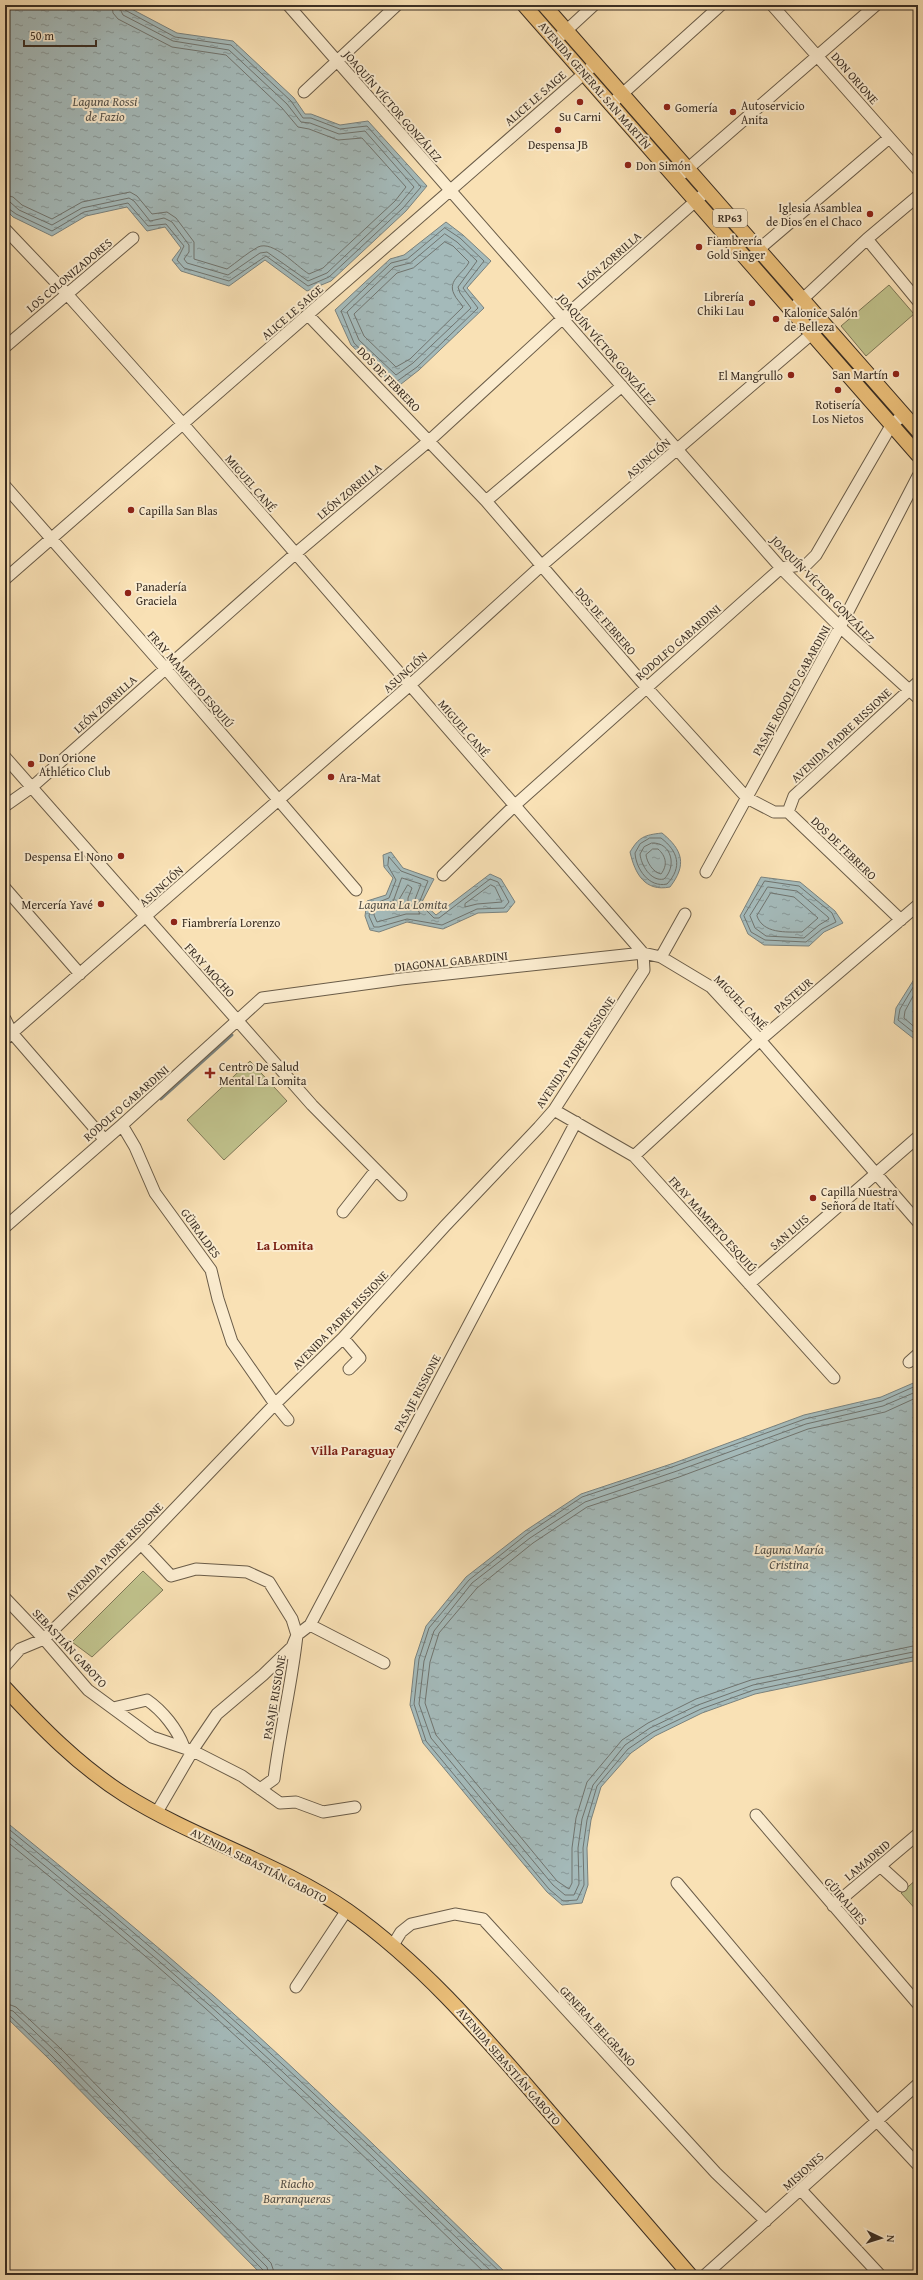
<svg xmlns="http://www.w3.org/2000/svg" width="923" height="2280" viewBox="0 0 923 2280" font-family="'Gentium Book Plus',serif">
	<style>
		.park { fill: #c0c28c; stroke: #7e7858 }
		.water { fill: url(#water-ripples); stroke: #7a827e }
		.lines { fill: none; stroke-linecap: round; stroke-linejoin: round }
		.shore { stroke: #70746f; stroke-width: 1 }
		.stream { stroke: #7a827e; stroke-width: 3 }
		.minor-casing { stroke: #6a5c48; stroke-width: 13 }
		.major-casing { stroke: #3b2f24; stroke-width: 16 }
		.minor { stroke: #fbeccf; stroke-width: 11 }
		.major { stroke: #ecc07a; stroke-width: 14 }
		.poi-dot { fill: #8f2418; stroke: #fbeccf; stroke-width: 1.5 }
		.labels { text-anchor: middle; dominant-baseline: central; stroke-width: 4; stroke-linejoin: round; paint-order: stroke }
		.shield { fill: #fbeccf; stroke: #756857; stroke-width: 1 }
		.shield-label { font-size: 11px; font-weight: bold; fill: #3b2f24 }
		.street-label { font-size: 12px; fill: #3b2f24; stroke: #fbeccf }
		.poi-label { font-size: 12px; fill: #3b2f24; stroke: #fbeccf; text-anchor: start }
		.water-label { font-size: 13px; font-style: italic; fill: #55524a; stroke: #fbeccf }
		.neighbourhood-label { font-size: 13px; font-weight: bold; fill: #7a1f14; stroke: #fbeccf }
	</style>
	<defs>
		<pattern id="water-ripples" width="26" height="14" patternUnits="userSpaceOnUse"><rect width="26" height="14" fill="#a4baba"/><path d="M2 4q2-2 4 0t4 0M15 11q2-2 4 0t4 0" fill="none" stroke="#879897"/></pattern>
	</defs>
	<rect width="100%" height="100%" fill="#f9e1b5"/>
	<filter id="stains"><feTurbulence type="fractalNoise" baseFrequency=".005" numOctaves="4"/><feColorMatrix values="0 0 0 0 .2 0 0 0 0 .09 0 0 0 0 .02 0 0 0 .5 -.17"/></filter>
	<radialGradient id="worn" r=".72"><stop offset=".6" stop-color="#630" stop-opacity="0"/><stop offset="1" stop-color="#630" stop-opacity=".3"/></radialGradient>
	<!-- park -->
	<path class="park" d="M889,285L914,314L866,356L841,326Z
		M250,1061L287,1101L224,1160L187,1120Z
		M143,1571L163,1590L92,1657L72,1642Z
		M918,1878V1912L901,1893Z"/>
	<!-- water -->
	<path class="water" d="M5,5H124L177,33L233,41L294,98L305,114H311L340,125L368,121L427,186L406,211L331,281L307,291L265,260L229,286L181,271L172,260L181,248L165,227L147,231L127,207L86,216L52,236L13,217L5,209Z
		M446,222L463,235L491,261L467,288L484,308L419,370L396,388L351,345L335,310L390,259L404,255Z
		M662,833C683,850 687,865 670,887C645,892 635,874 630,852C639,837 644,835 662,833Z
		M391,852L403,868L434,879L422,902L436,915L490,874L501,879L515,902L507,912L478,913L443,929L407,922L379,932L370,930L365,916L367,901L386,895L393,878L384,867L383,855Z
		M761,877L800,882L835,911L843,923L824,932L809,946L764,945L748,934L740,916Z
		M918,973V1042L894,1023L896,1008Z
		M918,1381V1660L755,1694L702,1713L655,1736L631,1753L601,1787L591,1820L587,1848L588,1885L582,1903L562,1905L547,1892L521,1861L423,1743L410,1705L415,1659L426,1626L466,1577L525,1531L581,1494L674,1463L804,1415L881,1397Z
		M5,1821C75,1878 146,1936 214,1996C315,2086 411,2181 508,2275H262L49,2059L5,2016Z"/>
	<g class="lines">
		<!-- shore -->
		<path class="shore" d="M5,195L13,197L22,205L52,219L82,202L130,192L137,196L152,214L167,212L176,218L194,242V259L227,269C237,262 247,253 258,247C273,240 296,266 309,274L323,268L395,201L406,187L362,138L338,140L309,129L298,127L282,108L226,55L172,47L118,19L113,13L112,5
			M5,201L10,202L19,210L52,225L82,208L129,198L134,201L150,221L164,218L172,222L189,245V252L184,259L187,263L228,275L260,253L267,252L308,281L327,273L399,205L414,187L365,131L339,134L310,123L301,122L287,104L229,50L173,41L123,15L118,5
			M5,206L16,214L52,231L84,212L128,203L148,226L166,224L184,246L177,260L184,268L229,281L266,256L308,286L329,277L403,208L421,187L367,126L340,129L311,118H303L291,101L231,45L175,37L125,10L123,5
			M445,228L460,238L484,261L463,288L478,308L417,367L396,382L354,343L341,311L391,263L407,259Z
			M445,234L457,242L477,261L458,287L460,293L471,308L413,363L396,375L359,340L347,312L394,267L410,263Z
			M445,242L453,246L469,262C464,273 447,280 454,294C456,299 461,303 463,307L410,359L396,367L364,336L354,314L397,273L413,268Z
			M650,838H661C678,851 683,867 667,884C649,888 636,869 635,853L640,844Z
			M652,843C672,842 677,867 664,879C651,882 641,865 640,854L644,847Z
			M653,849H658C666,856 668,865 661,874C653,872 647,863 646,855Z
			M389,857L401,871L428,881L419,903L434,918H439L490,879L498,882L509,902L504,908L477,909L442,925L407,919L379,927H374L369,916L371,905L389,898L396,880L388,866Z
			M402,878L421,884L414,902L420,914H406L377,922L374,915L375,908L393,901Z
			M765,881L799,886L832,913L836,922L822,929L806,942L765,940L751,932L744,916Z
			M408,885L412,888L408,898V906L396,910L395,907Z
			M491,885L495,887L502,902L477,904L465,907V904Z
			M768,887L797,891L828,917L829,919L819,925L804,938L766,936L755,928L750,916Z
			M771,893L794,897L818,918L802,932C786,932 763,934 757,916Z
			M918,979L900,1009L898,1020L918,1036
			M918,987L905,1011L904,1018L918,1030
			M918,1385L882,1401L805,1419L675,1466L582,1497L527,1534L469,1580L429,1628L419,1659L414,1704L426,1741L524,1859L549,1889L563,1901L577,1900L584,1885L583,1848L587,1820L597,1786L628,1749L653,1732L701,1709L754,1690L918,1656
			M918,1391L883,1406L806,1424L677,1471L585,1502L530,1538L472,1583L434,1631L424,1661L419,1704L431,1738L553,1885L565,1895H574L579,1884L578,1848L582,1819L593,1785L625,1745L650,1728L698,1705L753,1685L918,1651
			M918,1397L885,1412L808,1429L679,1477L587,1507L533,1543L477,1588L439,1633L430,1662L425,1703L436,1735L557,1881L569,1889L572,1883V1848L576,1818L587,1782L622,1740L648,1723L696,1699L751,1680L918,1645
			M5,1826C75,1883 144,1940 211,2000C311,2088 406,2182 503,2275
			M5,1833C73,1889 142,1945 208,2004C306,2091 401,2184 495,2275
			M5,1840C72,1895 140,1950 205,2008C301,2095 394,2185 487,2275
			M5,2003L16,2007L60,2048L271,2263L275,2275
			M5,2009L13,2011L56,2052L267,2267L269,2275
			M5,2014L9,2015L52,2056L263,2270L264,2275"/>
		<!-- stream -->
		<path class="stream" d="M161,1099L232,1035"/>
		<defs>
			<path id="minor" d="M288,5L781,568L840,627L918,698
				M772,5L918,170
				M555,41L594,5
				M304,92L397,5
				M610,105L721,5
				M677,178L876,5
				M5,229L66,293L183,424L643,953L661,957L711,987L760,1040L918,1222
				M867,239L918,301
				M758,250L889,138
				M791,310L867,239L918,196
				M308,315L486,501L646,687L747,798L774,812H788L901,920
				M5,347L133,238
				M5,486L165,668L356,890
				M486,501L622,386
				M5,579L595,64
				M5,757L312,1105L401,1195
				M5,806L32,787L295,554L430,440L563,318L707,191
				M788,812L794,796L918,682
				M706,872L840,627L918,476
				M443,875L514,806L781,568L807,564L816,555L892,424L904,415
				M5,888L80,974
				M661,957L685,914
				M5,1019L12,1033L104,1139
				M5,1039L410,685L541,566L822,325
				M554,1110L634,1156L834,1378
				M122,1125L135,1147L155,1193L211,1270L218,1299L232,1342L275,1404L288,1420
				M634,1156L760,1040L918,905
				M343,1212L376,1170
				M5,1227L122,1125L262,998L401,979L643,953L644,970L554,1110L539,1127L445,1226L343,1338L275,1404L141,1544L44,1639L20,1649L5,1666
				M749,1284L918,1137
				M343,1338L360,1358L349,1369
				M909,1362L918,1354
				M141,1544L171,1576L196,1569L247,1572L269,1582L292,1619L297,1635L292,1647L263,1675L217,1714L196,1745L157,1812
				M5,1598L44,1639L88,1690L152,1737L193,1751L242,1776L280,1803L296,1802L323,1812L355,1807
				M310,1625L384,1663
				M113,1708L147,1700C163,1711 177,1729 184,1747
				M260,1789L274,1779C280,1731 292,1683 297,1635L310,1625L576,1122
				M756,1815L918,2004
				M880,1866L902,1886
				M677,1883L877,2121L918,2165
				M833,1906L918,1834
				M393,1945L401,1932L411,1924L455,1914L483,1919L716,2173L766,2221
				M296,1987L347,1910
				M801,2190L880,2275
				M705,2275L918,2084"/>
			<path id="major" d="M524,5L918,455
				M544,5L918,431
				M5,1688C41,1727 79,1766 125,1795C195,1839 281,1864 348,1911C420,1962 477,2028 534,2094C586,2155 638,2215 690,2275"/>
		</defs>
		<!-- minor casing -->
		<use href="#minor" class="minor-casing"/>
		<!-- major casing -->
		<use href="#major" class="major-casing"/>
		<!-- minor -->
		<use href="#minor" class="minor"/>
		<!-- major -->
		<use href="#major" class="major"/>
	</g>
	<!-- markers -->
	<g class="poi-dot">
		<circle cx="580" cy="102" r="4"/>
		<circle cx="667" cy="107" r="4"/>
		<circle cx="733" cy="112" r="4"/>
		<circle cx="558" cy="130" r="4"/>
		<circle cx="628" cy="165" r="4"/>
		<circle cx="870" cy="214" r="4"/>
		<circle cx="699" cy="247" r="4"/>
		<circle cx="752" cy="303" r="4"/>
		<circle cx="776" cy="319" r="4"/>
		<circle cx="896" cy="374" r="4"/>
		<circle cx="791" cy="375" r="4"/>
		<circle cx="838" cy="390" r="4"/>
		<circle cx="131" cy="510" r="4"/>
		<circle cx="128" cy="593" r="4"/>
		<circle cx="31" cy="764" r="4"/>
		<circle cx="331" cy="777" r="4"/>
		<circle cx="121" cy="856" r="4"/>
		<circle cx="101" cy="904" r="4"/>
		<circle cx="174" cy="922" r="4"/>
		<path d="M208 1067h4v4h4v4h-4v4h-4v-4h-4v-4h4z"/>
		<circle cx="813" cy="1198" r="4"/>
	</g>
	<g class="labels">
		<!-- shield labels -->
		<rect class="shield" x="713" y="209" width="34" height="18" rx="3"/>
		<g class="shield-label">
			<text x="730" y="218">RP63</text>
		</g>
		<!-- street labels -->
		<g class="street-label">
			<text transform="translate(855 78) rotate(49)">DON ORIONE</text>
			<text transform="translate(595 85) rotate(49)">AVENIDA GENERAL SAN MARTÍN</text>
			<text transform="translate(535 98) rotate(-41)">ALICE LE SAIGE</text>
			<text transform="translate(393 106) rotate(49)">JOAQUÍN VÍCTOR GONZÁLEZ</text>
			<text transform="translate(609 260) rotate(-41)">LEÓN ZORRILLA</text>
			<text transform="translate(69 275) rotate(-40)">LOS COLONIZADORES</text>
			<text transform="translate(292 312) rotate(-41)">ALICE LE SAIGE</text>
			<text transform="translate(607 349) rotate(49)">JOAQUÍN VÍCTOR GONZÁLEZ</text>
			<text transform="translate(389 379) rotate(46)">DOS DE FEBRERO</text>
			<text transform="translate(648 458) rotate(-41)">ASUNCIÓN</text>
			<text transform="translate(251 483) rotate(49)">MIGUEL CANÉ</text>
			<text transform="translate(349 491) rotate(-40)">LEÓN ZORRILLA</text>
			<text transform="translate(823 589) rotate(46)">JOAQUÍN VÍCTOR GONZÁLEZ</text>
			<text transform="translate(606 621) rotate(49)">DOS DE FEBRERO</text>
			<text transform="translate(678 642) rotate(-41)">RODOLFO GABARDINI</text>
			<text transform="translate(405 672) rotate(-42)">ASUNCIÓN</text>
			<text transform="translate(191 679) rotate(49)">FRAY MAMERTO ESQUIÚ</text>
			<text transform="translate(791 690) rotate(-61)">PASAJE RODOLFO GABARDINI</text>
			<text transform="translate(105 704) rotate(-42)">LEÓN ZORRILLA</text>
			<text transform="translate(464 728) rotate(49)">MIGUEL CANÉ</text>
			<text transform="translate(841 735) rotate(-43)">AVENIDA PADRE RISSIONE</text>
			<text transform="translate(844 848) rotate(44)">DOS DE FEBRERO</text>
			<text transform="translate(161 886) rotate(-42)">ASUNCIÓN</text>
			<text transform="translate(451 961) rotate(-6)">DIAGONAL GABARDINI</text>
			<text transform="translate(210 970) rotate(48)">FRAY MOCHO</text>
			<text transform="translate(793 995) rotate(-41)">PASTEUR</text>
			<text transform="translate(741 1002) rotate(46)">MIGUEL CANÉ</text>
			<text transform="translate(575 1052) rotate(-56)">AVENIDA PADRE RISSIONE</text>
			<text transform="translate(126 1103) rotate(-41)">RODOLFO GABARDINI</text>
			<text transform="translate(713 1224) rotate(48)">FRAY MAMERTO ESQUIÚ</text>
			<text transform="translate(789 1232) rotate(-41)">SAN LUIS</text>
			<text transform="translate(201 1233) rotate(54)">GÜIRALDES</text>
			<text transform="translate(340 1320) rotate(-46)">AVENIDA PADRE RISSIONE</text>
			<text transform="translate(417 1393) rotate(-62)">PASAJE RISSIONE</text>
			<text transform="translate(114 1551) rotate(-45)">AVENIDA PADRE RISSIONE</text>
			<text transform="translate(70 1648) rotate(47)">SEBASTIÁN GABOTO</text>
			<text transform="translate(274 1697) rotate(-80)">PASAJE RISSIONE</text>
			<text transform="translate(867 1860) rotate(-40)">LAMADRID</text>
			<text transform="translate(259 1865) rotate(27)">AVENIDA SEBASTIÁN GABOTO</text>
			<text transform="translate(846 1901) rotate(49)">GÜIRALDES</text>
			<text transform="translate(598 2026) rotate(47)">GENERAL BELGRANO</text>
			<text transform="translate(509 2066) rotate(49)">AVENIDA SEBASTIÁN GABOTO</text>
			<text transform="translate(803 2171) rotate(-42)">MISIONES</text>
		</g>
		<!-- poi labels -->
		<g class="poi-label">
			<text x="741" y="105">Autoservicio<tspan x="741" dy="14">Anita</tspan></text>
			<text x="675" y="107">Gomería</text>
			<text x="580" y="116" text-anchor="middle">Su Carni</text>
			<text x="558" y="144" text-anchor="middle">Despensa JB</text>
			<text x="636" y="165">Don Simón</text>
			<text x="862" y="207" text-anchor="end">Iglesia Asamblea<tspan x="862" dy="14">de Dios en el Chaco</tspan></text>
			<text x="707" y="240">Fiambrería<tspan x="707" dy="14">Gold Singer</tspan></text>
			<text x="744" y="296" text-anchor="end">Librería<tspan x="744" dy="14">Chiki Lau</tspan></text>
			<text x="784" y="312">Kalonice Salón<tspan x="784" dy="14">de Belleza</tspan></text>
			<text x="888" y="374" text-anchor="end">San Martín</text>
			<text x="783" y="375" text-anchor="end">El Mangrullo</text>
			<text x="838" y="404" text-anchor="middle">Rotisería<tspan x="838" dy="14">Los Nietos</tspan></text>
			<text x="139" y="510">Capilla San Blas</text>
			<text x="136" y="586">Panadería<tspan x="136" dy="14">Graciela</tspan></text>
			<text x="39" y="757">Don Orione<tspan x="39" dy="14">Athletico Club</tspan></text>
			<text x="339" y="777">Ara-Mat</text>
			<text x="113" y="856" text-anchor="end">Despensa El Nono</text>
			<text x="93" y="904" text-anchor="end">Mercería Yavé</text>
			<text x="182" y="922">Fiambrería Lorenzo</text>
			<text x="219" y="1066">Centro De Salud<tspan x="219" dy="14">Mental La Lomita</tspan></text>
			<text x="821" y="1191">Capilla Nuestra<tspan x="821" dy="14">Señora de Itatí</tspan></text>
		</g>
		<!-- water labels -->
		<g class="water-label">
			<text x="105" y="101">Laguna Rossi<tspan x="105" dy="15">de Fazio</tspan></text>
			<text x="403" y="904">Laguna La Lomita</text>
			<text x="789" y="1549">Laguna María<tspan x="789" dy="15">Cristina</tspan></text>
			<text x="297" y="2183">Riacho<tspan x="297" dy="15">Barranqueras</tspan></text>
		</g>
		<!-- neighbourhood labels -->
		<g class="neighbourhood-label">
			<text x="285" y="1245">La Lomita</text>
			<text x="353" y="1450">Villa Paraguay</text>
		</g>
	</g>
	<!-- margin -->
	<rect width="923" height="2280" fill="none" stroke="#f9e1b5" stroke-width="20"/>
	<rect x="6" y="6" width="911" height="2268" fill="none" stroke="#3b2f24" stroke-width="2"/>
	<rect x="10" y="10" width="903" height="2260" fill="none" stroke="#3b2f24"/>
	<!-- north arrow -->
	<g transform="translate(881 2238) rotate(94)" stroke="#fbeccf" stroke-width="3" paint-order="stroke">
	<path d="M0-3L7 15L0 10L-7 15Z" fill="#3b2f24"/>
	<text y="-6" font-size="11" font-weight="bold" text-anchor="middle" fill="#3b2f24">N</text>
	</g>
	<!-- scale -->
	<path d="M24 40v6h72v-6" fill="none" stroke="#3b2f24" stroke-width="2"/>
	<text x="30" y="40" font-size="12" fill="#3b2f24" stroke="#fbeccf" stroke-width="3" paint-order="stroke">50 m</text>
	<rect width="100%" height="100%" filter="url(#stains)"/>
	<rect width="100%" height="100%" fill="url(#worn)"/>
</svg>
